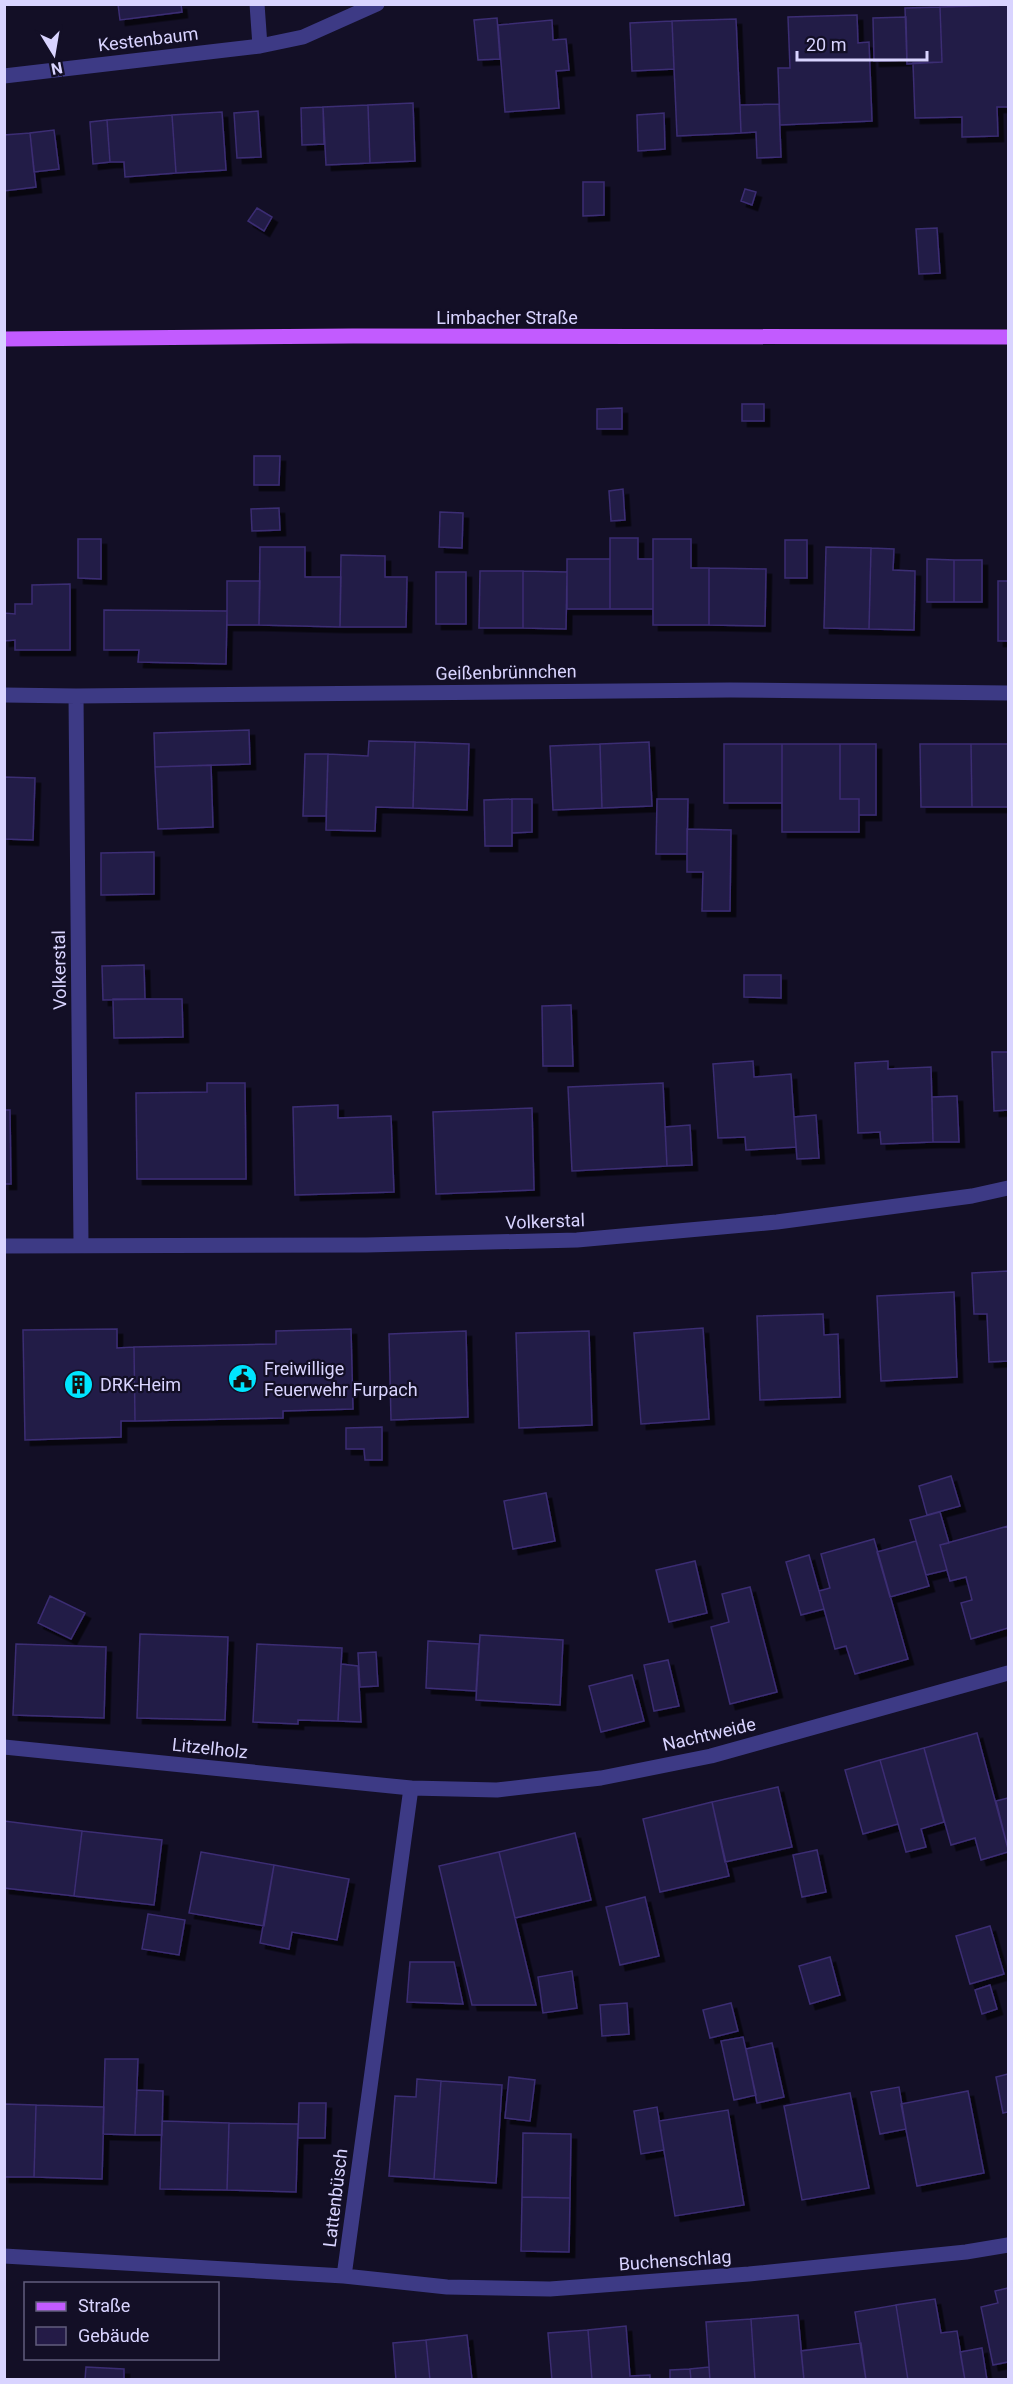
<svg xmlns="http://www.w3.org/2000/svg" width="1013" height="2384" viewBox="0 0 1013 2384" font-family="Roboto,sans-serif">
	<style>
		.building { fill: #241b47; stroke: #3b2d73; stroke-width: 1.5; filter: url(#shadow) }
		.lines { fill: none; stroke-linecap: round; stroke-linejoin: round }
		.minor { stroke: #3d3a85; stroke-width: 15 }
		.major { stroke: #c25bff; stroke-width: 15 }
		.labels { text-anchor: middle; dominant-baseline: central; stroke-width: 4.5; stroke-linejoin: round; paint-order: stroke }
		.street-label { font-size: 18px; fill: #d9d4ff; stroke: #130f26 }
		.poi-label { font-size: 18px; fill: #d9d4ff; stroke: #130f26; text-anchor: start }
	</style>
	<defs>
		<filter id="shadow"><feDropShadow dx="5.5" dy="5.5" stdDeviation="0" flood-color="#0009"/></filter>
	</defs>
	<rect width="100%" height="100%" fill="#130f26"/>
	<!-- building -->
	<path class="building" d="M118,4H181L182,12L120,20Z
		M1008,5V107H997L998,136L962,137V117L915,118L913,63L942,62L940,7Z
		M940,7L942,62L907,64L905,8Z
		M857,15L858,43L869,42L872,121L780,125L778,68H790L788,17Z
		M906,17L907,60L874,61L873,18Z
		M497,18L500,59L478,60L474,20Z
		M736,19L741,133L677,136L672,21Z
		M552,20L553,40L566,39L569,70L556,71L559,108L505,112L498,25Z
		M672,21L674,69L632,71L630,23Z
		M413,103L415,161L370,163L368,105Z
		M779,104L781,157L757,158L756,132L741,133L740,105Z
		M368,105L370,163L326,165L323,107Z
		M323,107L324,144L302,145L301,108Z
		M258,111L261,157L237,158L234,113Z
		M222,112L226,170L176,173L172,115Z
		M664,113L665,149L638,151L637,115Z
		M172,115L176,173L125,177L124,162H110L107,120Z
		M107,120L110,162L93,164L90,122Z
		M54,130L59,169L34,172L30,133Z
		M30,133L36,187L4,191V135Z
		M583,182H604V215L583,216Z
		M745,189L756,192L752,205L741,201Z
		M257,208L272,217L264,231L248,221Z
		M937,228L940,273L919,274L916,229Z
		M742,404H764V421H742Z
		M622,408V429H597V409Z
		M254,456H280L279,485H254Z
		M623,489L625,520L611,521L609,491Z
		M279,508L280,530L252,531L251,509Z
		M440,512L463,513L462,548L439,547Z
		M610,538H638V559H653V609H610Z
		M78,539H101V579L78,578Z
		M653,539H691V568H709V625H653Z
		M785,540H807V578H785Z
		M260,547H305V577H341L340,627L259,625Z
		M826,547L871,548L869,629L824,628Z
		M871,548L894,549L893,570L915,571L914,630L869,629Z
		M341,555L385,556V577H407L406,627H340Z
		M567,559H610V609H567Z
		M927,559L954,560V602H927Z
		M954,560H982V602H954Z
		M709,568L766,569L765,626L709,625Z
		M480,571H523V628H479Z
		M523,571L567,572L566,629L523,628Z
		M436,572H466V624H436Z
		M227,581H260L259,625H227Z
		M998,581H1008V641H998Z
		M70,584V650H15V640L4,641V613L15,614V604H32V585Z
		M104,610L227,611L226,664L138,662L139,650H104Z
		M249,730L250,764L155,767L154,733Z
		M369,741L415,742L413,808L376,807L375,831L326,830L328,754L368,756Z
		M415,742L469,744L467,810L413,808Z
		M649,742L652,806L602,808L600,744Z
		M600,744L602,808L553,810L550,746Z
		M724,744H782V803H724Z
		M782,744H840V799H859V832H782Z
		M840,744H876V815H859V799H840Z
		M920,744H971L972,807H921Z
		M971,744H1008V807H972Z
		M305,754H328L326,816H303Z
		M211,765L213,827L158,829L155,767Z
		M4,777L35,778L33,840L4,839Z
		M512,799H532V832L512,833Z
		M512,799V846H485L484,800Z
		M657,799H688L687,854H656Z
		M687,829L731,830L730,911H702L703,872H687Z
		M154,852V894L101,895V853Z
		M144,965L145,999L103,1000L102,966Z
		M744,975H781V998L744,997Z
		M113,999H182L183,1037L114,1038Z
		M571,1005L573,1066H543L542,1006Z
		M992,1052H1008V1110L994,1111Z
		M753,1061L754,1077L791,1074L796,1147L746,1150L745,1137L718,1138L713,1064Z
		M888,1061V1069L931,1067L933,1142L881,1144L880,1132L858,1133L855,1063Z
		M207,1083H245L246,1179H137L136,1093L207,1092Z
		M663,1083L667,1166L572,1171L568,1087Z
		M957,1096L959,1142H933L932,1097Z
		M338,1105V1118L391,1116L394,1192L295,1195L293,1107Z
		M532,1108L534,1190L436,1194L433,1112Z
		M4,1110H10L11,1184H4Z
		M816,1115L819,1158L797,1159L794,1117Z
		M690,1125L692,1165L667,1166L665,1127Z
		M1008,1271V1361L989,1362L987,1314H974L972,1273Z
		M954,1292L957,1377L881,1381L877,1296Z
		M823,1314L824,1335L838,1334L840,1397L760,1400L757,1316Z
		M703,1328L709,1419L641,1424L634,1333Z
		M117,1329V1348L134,1347L135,1421H121V1437L25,1440L23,1330Z
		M351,1329L353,1409L283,1411V1418L135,1421L134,1347L276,1344V1331Z
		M466,1331L468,1417L391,1420L389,1334Z
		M589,1331L592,1425L519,1428L516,1333Z
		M382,1427V1460H365L364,1449H346V1428Z
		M951,1476L960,1506L927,1515L919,1486Z
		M546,1493L555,1541L513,1549L504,1501Z
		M940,1512L949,1543L940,1545L947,1570L926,1575L910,1520Z
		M1008,1526V1628L971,1639L961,1603L972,1600L966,1577L950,1581L940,1545Z
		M874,1539L908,1659L855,1674L846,1646L835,1649L824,1609L819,1591L830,1588L821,1554Z
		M916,1541L929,1586L890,1597L877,1552Z
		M809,1555L824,1609L801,1615L786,1562Z
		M695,1561L707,1613L669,1622L656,1570Z
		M750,1587L777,1692L730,1704L711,1627L729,1622L722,1594Z
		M50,1596L85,1613L71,1639L38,1623Z
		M140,1634L228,1637L225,1720L137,1718Z
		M480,1635L563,1640L560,1705L476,1700Z
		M428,1641L479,1644L476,1691L426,1688Z
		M16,1644L106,1647L104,1718L13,1715Z
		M257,1644L342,1648L338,1721L298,1720V1724L253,1722Z
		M376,1652L378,1686L360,1687L358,1653Z
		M668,1660L679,1706L654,1711L644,1665Z
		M341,1664L358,1666L361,1722L338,1721Z
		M632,1675L644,1721L601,1732L589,1686Z
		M977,1733L1008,1849V1852L981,1860L975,1838L951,1845L924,1748Z
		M924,1748L944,1822L921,1829L926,1847L906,1852L880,1760Z
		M880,1760L898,1824L863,1834L845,1770Z
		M778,1787L792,1847L725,1862L712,1802Z
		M1008,1798V1849L996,1801Z
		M712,1802L729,1876L660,1892L643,1819Z
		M4,1821L82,1831L74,1896L4,1888Z
		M82,1831L162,1840L154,1905L74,1896Z
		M575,1833L591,1900L515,1918L499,1852Z
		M817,1850L826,1892L802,1897L793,1855Z
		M201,1852L274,1865L264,1926L189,1913Z
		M499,1852L515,1918L536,2005H472L439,1866Z
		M274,1865L349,1879L337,1940L292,1932L289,1949L260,1943Z
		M645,1897L659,1956L620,1965L606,1907Z
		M148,1914L185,1920L179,1955L142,1949Z
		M990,1926L1004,1974L970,1984L956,1936Z
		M830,1957L840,1995L810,2004L799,1966Z
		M410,1962H454L463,2004L407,2002Z
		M572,1971L577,2008L543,2013L538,1977Z
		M990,1985L997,2009L982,2014L975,1990Z
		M627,2003L629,2034L602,2036L600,2005Z
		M731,2003L738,2031L710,2038L703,2010Z
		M743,2037L756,2095L734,2100L721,2041Z
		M772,2043L784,2097L757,2103L746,2049Z
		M105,2059H138L135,2135L103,2134Z
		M1008,2074V2112L1003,2113L996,2077Z
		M509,2077L535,2080L530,2121L505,2118Z
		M417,2079L441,2081L434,2179L389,2176L395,2096L416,2097Z
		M441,2081L502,2085L496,2183L434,2179Z
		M899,2087L906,2129L880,2134L871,2092Z
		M137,2090L163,2091L162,2135H135Z
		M968,2091L984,2173L917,2186L901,2104Z
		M850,2093L869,2188L802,2200L784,2106Z
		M299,2103H326L325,2138H298Z
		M4,2104L36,2105L34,2177H4Z
		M36,2105L104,2107L102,2179L34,2177Z
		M657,2107L664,2150L641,2154L634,2111Z
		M728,2110L744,2205L675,2216L659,2121Z
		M162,2121L229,2123L227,2190L160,2189Z
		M229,2123L298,2124L296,2192L227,2190Z
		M523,2133L571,2134L570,2198L522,2197Z
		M522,2197L570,2198L569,2252L521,2251Z
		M1008,2288V2366V2362L993,2365L981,2307L998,2303L995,2291Z
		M935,2299L941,2333L957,2331L965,2380H908L896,2305Z
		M896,2305L908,2380H866L855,2312Z
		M798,2315L804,2380H755L751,2319Z
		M751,2319L755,2380H710L706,2322Z
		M626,2326L630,2376L650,2375V2380H592L588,2330Z
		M588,2330L592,2380H552L548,2333Z
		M467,2335L472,2380H430L426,2340Z
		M426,2340L430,2380H396L393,2343Z
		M861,2343L866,2380H804L801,2351Z
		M982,2348L987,2380H965L960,2352Z
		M86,2367L124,2369V2380H85Z
		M709,2367L710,2380H691L690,2369Z
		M690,2369L691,2380H670V2370Z"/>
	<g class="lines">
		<!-- minor -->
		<path class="minor" d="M257,4L260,46
			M4,76L260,46L303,37L377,4
			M4,695L76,696L730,690L1008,693
			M76,696L81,1244
			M4,1246L366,1245L577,1240L777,1222L972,1196L1008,1188
			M4,1747L411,1788L497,1790L601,1778L711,1756L1008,1673
			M4,2256L344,2276L447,2287L550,2289L749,2274L966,2252L1008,2245
			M344,2276L411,1788"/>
		<!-- major -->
		<path class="major" d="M4,339L353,336L1008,337"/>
	</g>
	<!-- icons -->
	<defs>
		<symbol id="civic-disc" viewBox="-11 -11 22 22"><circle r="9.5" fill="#00e5ff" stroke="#130f26"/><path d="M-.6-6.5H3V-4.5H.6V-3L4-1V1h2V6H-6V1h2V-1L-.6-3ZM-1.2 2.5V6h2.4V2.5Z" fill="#111"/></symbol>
		<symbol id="building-disc" viewBox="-11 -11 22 22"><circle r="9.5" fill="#00e5ff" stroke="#130f26"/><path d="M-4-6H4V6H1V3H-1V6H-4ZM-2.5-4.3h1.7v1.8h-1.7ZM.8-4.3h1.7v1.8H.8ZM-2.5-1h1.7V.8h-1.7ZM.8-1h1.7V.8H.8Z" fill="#111"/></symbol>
	</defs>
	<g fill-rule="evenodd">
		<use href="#civic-disc" x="226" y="1362" width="33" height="33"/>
		<use href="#building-disc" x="62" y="1368" width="33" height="33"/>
	</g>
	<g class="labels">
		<!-- street labels -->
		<g class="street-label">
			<text transform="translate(148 39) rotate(-7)">Kestenbaum</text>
			<text x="507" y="317">Limbacher Straße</text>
			<text transform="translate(506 672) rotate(-1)">Geißenbrünnchen</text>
			<text transform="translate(59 970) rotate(-91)">Volkerstal</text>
			<text transform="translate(545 1221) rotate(-2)">Volkerstal</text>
			<text transform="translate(709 1734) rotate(-13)">Nachtweide</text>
			<text transform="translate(210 1748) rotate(6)">Litzelholz</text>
			<text transform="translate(335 2198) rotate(-83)">Lattenbüsch</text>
			<text transform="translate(675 2260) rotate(-4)">Buchenschlag</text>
		</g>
		<!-- poi labels -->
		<g class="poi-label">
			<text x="264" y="1368">Freiwillige<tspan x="264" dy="21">Feuerwehr Furpach</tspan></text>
			<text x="100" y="1384">DRK-Heim</text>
		</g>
	</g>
	<!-- border -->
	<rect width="1013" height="2384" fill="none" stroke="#d9d4ff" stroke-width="12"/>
	<!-- legend -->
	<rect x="24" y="2282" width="195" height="78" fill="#130f26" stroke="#625e7d" stroke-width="1.5"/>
	<rect x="36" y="2302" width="30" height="9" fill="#c25bff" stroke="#625e7d" stroke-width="1.5"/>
	<text x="78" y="2312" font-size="18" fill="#d9d4ff">Straße</text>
	<rect x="36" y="2327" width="30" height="18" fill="#241b47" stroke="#625e7d" stroke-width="1.5"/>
	<text x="78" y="2342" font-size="18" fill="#d9d4ff">Gebäude</text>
	<!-- north arrow -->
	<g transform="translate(54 54) rotate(169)" stroke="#130f26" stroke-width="4.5" paint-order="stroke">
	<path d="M0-4.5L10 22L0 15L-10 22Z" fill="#d9d4ff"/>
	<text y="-9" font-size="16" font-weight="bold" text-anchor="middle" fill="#d9d4ff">N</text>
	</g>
	<!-- scale -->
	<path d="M797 51v9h130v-9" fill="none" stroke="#d9d4ff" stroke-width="3"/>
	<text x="806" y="51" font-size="18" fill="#d9d4ff" stroke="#130f26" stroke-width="4.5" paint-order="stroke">20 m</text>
</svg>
